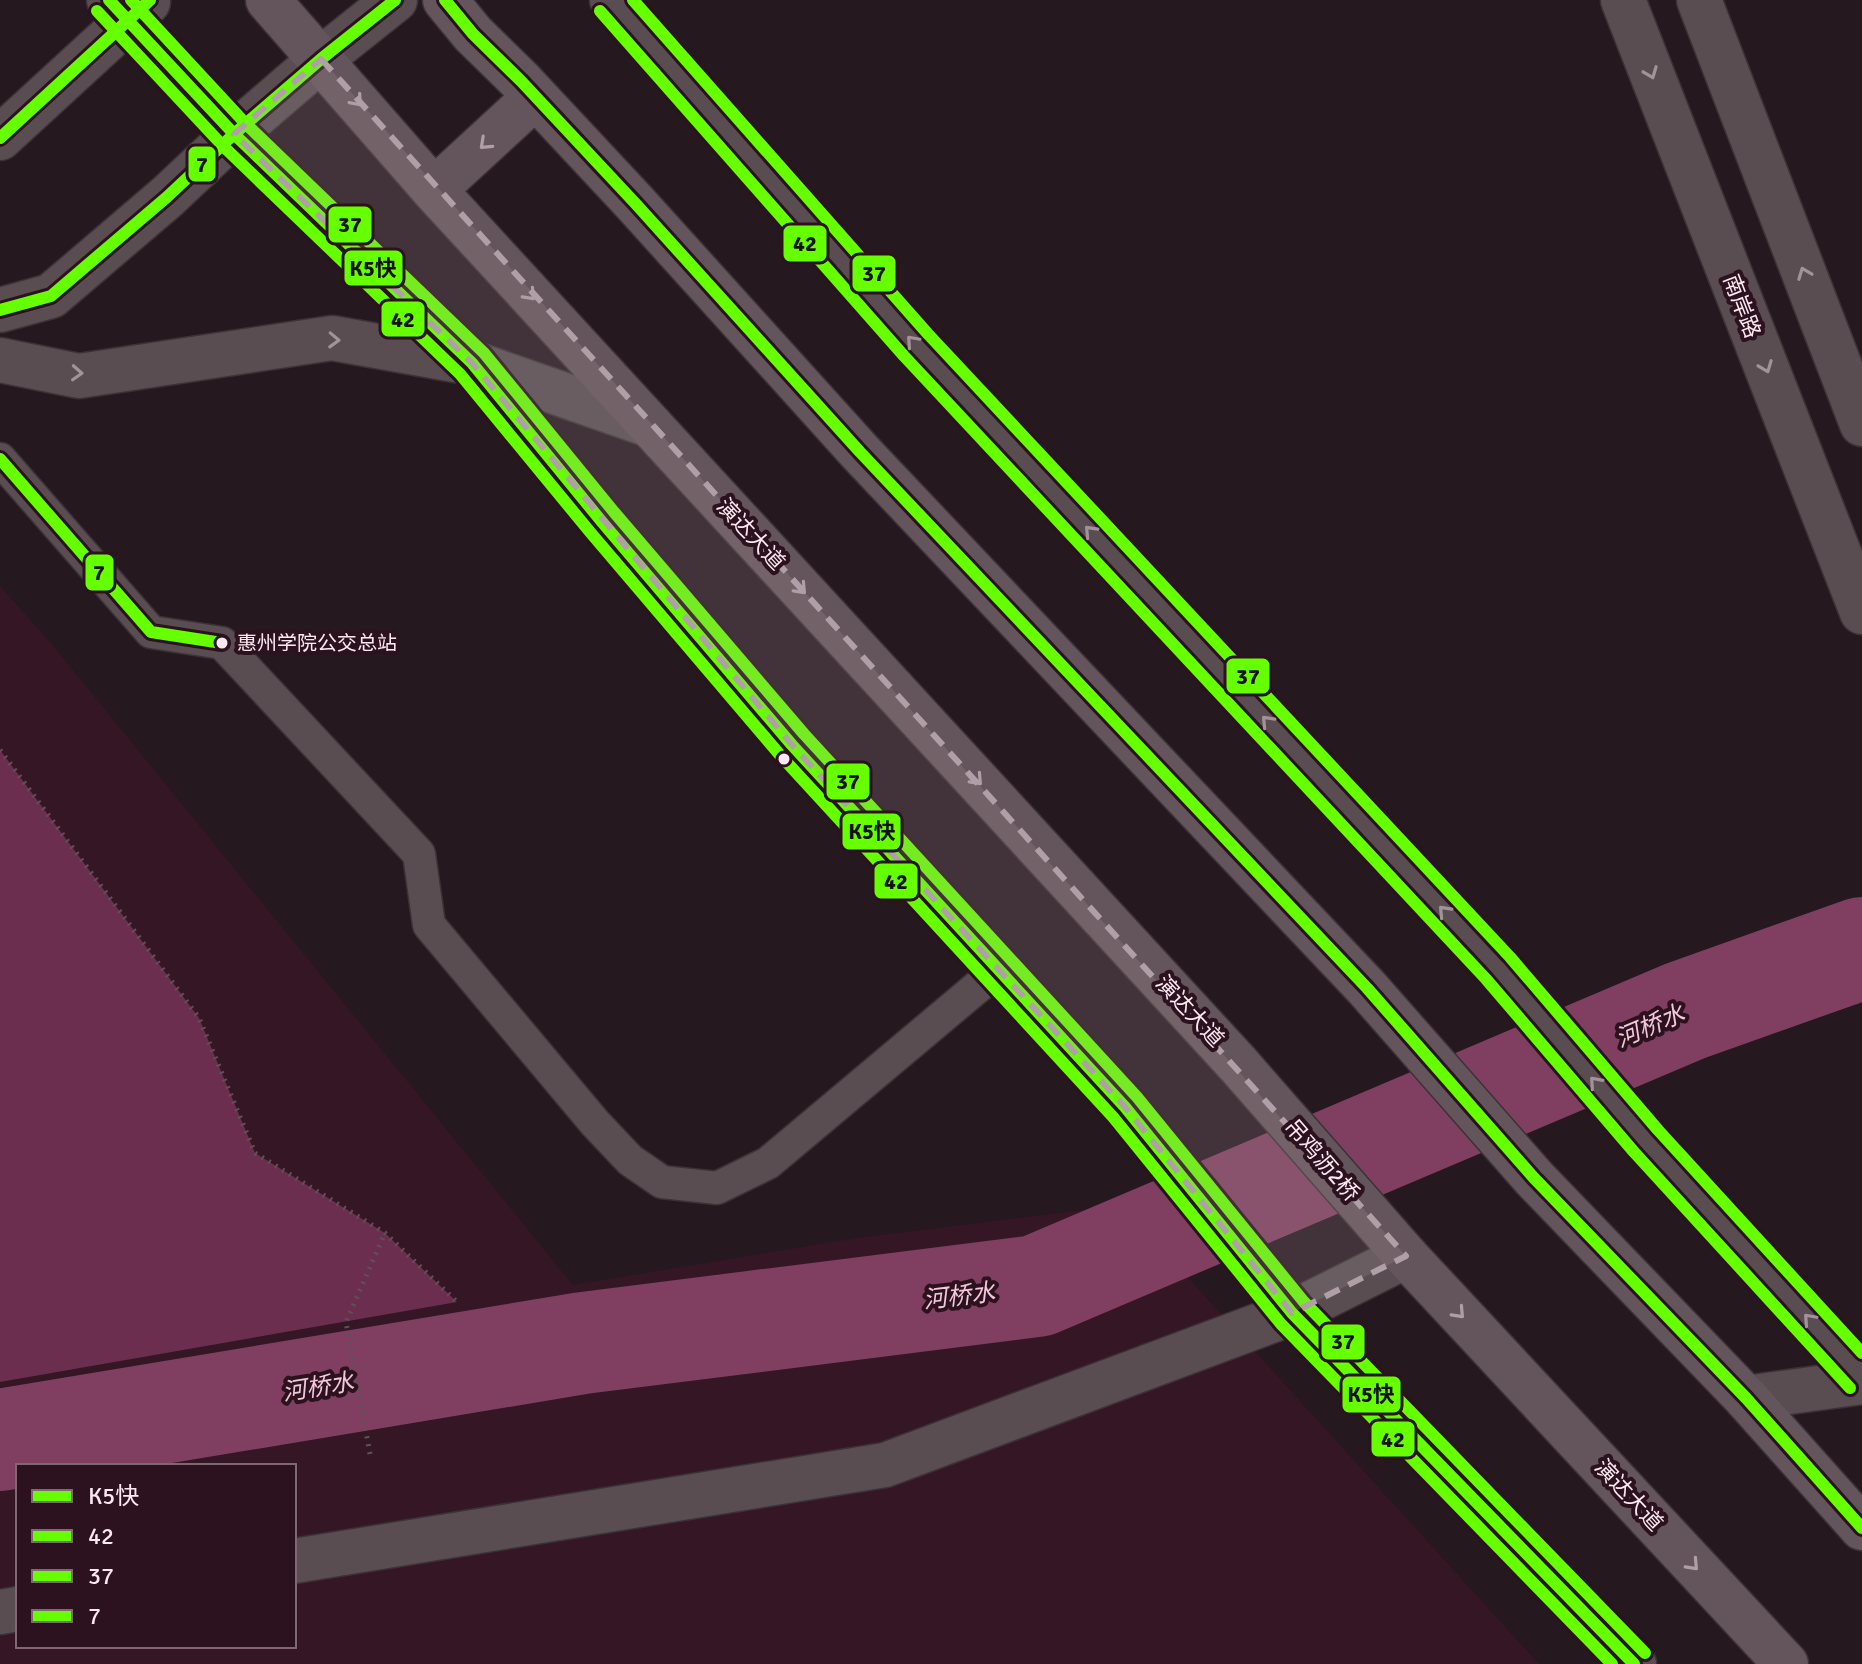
<svg xmlns="http://www.w3.org/2000/svg" width="1862" height="1664" viewBox="0 0 1862 1664" font-family="Signika,'Noto Sans SC',sans-serif">
	<style>
		.built { fill: #351625; fill-rule: evenodd }
		.forest { fill: #6b2e4e }
		.lines { fill: none; stroke-linecap: round; stroke-linejoin: round }
		.river { stroke: #803f60; stroke-width: 102 }
		.lane-casing { stroke: #3c3236; stroke-width: 35 }
		.secondary-casing { stroke: #3c3236; stroke-width: 47 }
		.primary-casing { stroke: #3c3236; stroke-width: 47 }
		.path { stroke: #5c5257; stroke-width: 5; stroke-dasharray: 2 6; stroke-linecap: butt }
		.lane { stroke: #594d52; stroke-width: 32 }
		.secondary { stroke: #594d52; stroke-width: 44 }
		.primary { stroke: #64545b; stroke-width: 44 }
		.bus-1-casing { stroke: #2c121f; stroke-width: 18 }
		.bus-2-casing { stroke: #2c121f; stroke-width: 18 }
		.bus-3-casing { stroke: #2c121f; stroke-width: 18 }
		.bus-4-casing { stroke: #2c121f; stroke-width: 18 }
		.bus-1 { stroke: #6f0; stroke-width: 12 }
		.bus-2 { stroke: #6f0; stroke-width: 12 }
		.bus-3 { stroke: #6f0; stroke-width: 12 }
		.bus-4 { stroke: #6f0; stroke-width: 12 }
		.oneway { stroke: #a29399 }
		.oneway2 { stroke: #b09ea6 }
		.marked { fill: #b09fa7; fill-opacity: 0.2; stroke: #b09fa7; stroke-width: 6; stroke-dasharray: 16 10; stroke-linejoin: round }
		.bus-dot { fill: #fbe8f0; stroke: #2c121f; stroke-width: 3 }
		.labels { text-anchor: middle; dominant-baseline: central; stroke-width: 8; stroke-linejoin: round; paint-order: stroke }
		.bus-label { font-size: 20px; fill: #fbe8f0; stroke: #2c121f; text-anchor: start }
		.street-label { font-size: 22px; fill: #fbe8f0; stroke: #2c121f }
		.water-label { font-size: 24px; font-style: italic; fill: #f3c8da; stroke: #2c121f }
		.line-badge { stroke: #2c121f; stroke-width: 3 }
		.pale-badge-label { font-size: 22px; text-anchor: middle; font-weight: bold; fill: #111 }
	</style>
	<rect width="100%" height="100%" fill="#26181f"/>
	<!-- built -->
	<path class="built" d="M0,586L51,643L573,1285L857,1238L1122,1205L1539,1664H0ZM18,1466H294V1646H18Z"/>
	<!-- forest -->
	<path class="forest" d="M0,750L199,1018L255,1153L385,1233L457,1302L0,1382Z"/>
	<g class="lines">
		<!-- river -->
		<path class="river" d="M0,1440L583,1343L1037,1286L1685,1011L1862,948"/>
		<defs>
			<path id="lane" d="M0,459L151,632L222,643L419,854L429,925L595,1123L630,1160L662,1182L717,1188L768,1163L999,969"/>
			<path id="secondary" d="M109,0L234,134L472,363L602,522L792,745L1125,1107L1292,1313L1634,1664
				M612,0L916,345L1498,968L1646,1141L1862,1377
				M1623,0L1862,612
				M1699,0L1862,424
				M0,138L148,2
				M0,310L51,296L167,197L234,134L321,59L395,0
				M0,360L79,376L332,338L472,363L650,425
				M1746,1398L1862,1382
				M294,1561L885,1465L1292,1313L1406,1256
				M0,1612L18,1609"/>
			<path id="primary" d="M268,0L434,190L1238,1064L1406,1256L1786,1664
				M445,0L473,34L521,81L635,203L860,452L1367,988L1534,1178L1746,1398L1862,1528
				M434,190L535,97"/>
		</defs>
		<!-- lane casing -->
		<use href="#lane" class="lane-casing"/>
		<!-- secondary casing -->
		<use href="#secondary" class="secondary-casing"/>
		<!-- primary casing -->
		<use href="#primary" class="primary-casing"/>
		<!-- path -->
		<path class="path" d="M0,750L199,1018L255,1153L385,1233L457,1302
			M370,1454L346,1322L385,1233"/>
		<!-- lane -->
		<use href="#lane" class="lane"/>
		<!-- secondary -->
		<use href="#secondary" class="secondary"/>
		<!-- primary -->
		<use href="#primary" class="primary"/>
		<defs>
			<path id="bus-1" d="M109,0L234,134L472,363L602,522L792,745L1125,1107L1292,1313L1634,1664
				M445,0L473,34L521,81L635,203L860,452L1367,988L1534,1178L1746,1398L1862,1528"/>
			<path id="bus-2" d="M97,11L223,146L460,374L590,532L780,755L1113,1117L1281,1324L1612,1664
				M600,11L904,356L1486,979L1634,1152L1850,1388"/>
			<path id="bus-3" d="M131,0L245,123L484,353L614,512L804,734L1137,1097L1304,1302L1645,1653
				M633,0L928,334L1510,957L1658,1130L1862,1353"/>
			<path id="bus-4" d="M0,138L150,0
				M0,310L51,296L167,197L234,134L321,59L395,0
				M0,459L151,632L222,643"/>
		</defs>
		<!-- bus-1 casing -->
		<use href="#bus-1" class="bus-1-casing"/>
		<!-- bus-2 casing -->
		<use href="#bus-2" class="bus-2-casing"/>
		<!-- bus-3 casing -->
		<use href="#bus-3" class="bus-3-casing"/>
		<!-- bus-4 casing -->
		<use href="#bus-4" class="bus-4-casing"/>
		<!-- bus-1 -->
		<use href="#bus-1" class="bus-1"/>
		<!-- bus-2 -->
		<use href="#bus-2" class="bus-2"/>
		<!-- bus-3 -->
		<use href="#bus-3" class="bus-3"/>
		<!-- bus-4 -->
		<use href="#bus-4" class="bus-4"/>
	</g>
	<!-- one-way arrows -->
	<defs><path id="oneway-chevron" d="M-2-3.5L2.5 0L-2 3.5" fill="none" stroke-width="1.6" stroke-linecap="round" stroke-linejoin="round" transform="scale(2)"/></defs>
	<g class="oneway">
		<use href="#oneway-chevron" transform="translate(1651 73) rotate(69)"/>
		<use href="#oneway-chevron" transform="translate(1804 273) rotate(-111)"/>
		<use href="#oneway-chevron" transform="translate(334 340) rotate(2)"/>
		<use href="#oneway-chevron" transform="translate(912 341) rotate(-132)"/>
		<use href="#oneway-chevron" transform="translate(1766 367) rotate(69)"/>
		<use href="#oneway-chevron" transform="translate(77 373) rotate(3)"/>
		<use href="#oneway-chevron" transform="translate(1090 531) rotate(-133)"/>
		<use href="#oneway-chevron" transform="translate(1267 721) rotate(-133)"/>
		<use href="#oneway-chevron" transform="translate(1444 911) rotate(-133)"/>
		<use href="#oneway-chevron" transform="translate(1595 1082) rotate(-131)"/>
		<use href="#oneway-chevron" transform="translate(1809 1319) rotate(-132)"/>
	</g>
	<g class="oneway2">
		<use href="#oneway-chevron" transform="translate(357 101) rotate(49)"/>
		<use href="#oneway-chevron" transform="translate(485 144) rotate(137)"/>
		<use href="#oneway-chevron" transform="translate(530 295) rotate(47)"/>
		<use href="#oneway-chevron" transform="translate(801 589) rotate(47)"/>
		<use href="#oneway-chevron" transform="translate(977 780) rotate(47)"/>
		<use href="#oneway-chevron" transform="translate(1459 1313) rotate(47)"/>
		<use href="#oneway-chevron" transform="translate(1693 1565) rotate(47)"/>
	</g>
	<!-- marked area -->
	<path class="marked" d="M321,59L1406,1256L1292,1313L1125,1107L792,745L472,363L234,134Z"/>
	<!-- markers -->
	<g class="bus-dot">
		<circle cx="222" cy="643" r="7"/>
		<circle cx="784" cy="759" r="7"/>
	</g>
	<g class="labels">
		<!-- bus labels -->
		<g class="bus-label">
			<text x="237" y="643">惠州学院公交总站</text>
		</g>
		<!-- street labels -->
		<g class="street-label">
			<text transform="translate(1742 306) rotate(69)">南岸路</text>
			<text transform="translate(751 534) rotate(47)">演达大道</text>
			<text transform="translate(1190 1011) rotate(47)">演达大道</text>
			<text transform="translate(1322 1160) rotate(49)">吊鸡沥2桥</text>
			<text transform="translate(1629 1495) rotate(47)">演达大道</text>
		</g>
		<!-- water labels -->
		<g class="water-label">
			<text transform="translate(1650 1026) rotate(-23)">河桥水</text>
			<text transform="translate(959 1296) rotate(-7)">河桥水</text>
			<text transform="translate(318 1387) rotate(-9)">河桥水</text>
		</g>
	</g>
	<g class="line-badge">
		<rect x="187" y="145" width="30" height="38" rx="8" fill="#6f0"/>
		<rect x="327" y="205" width="46" height="39" rx="8" fill="#6f0"/>
		<rect x="782" y="224" width="46" height="39" rx="8" fill="#6f0"/>
		<rect x="343" y="249" width="61" height="38" rx="8" fill="#6f0"/>
		<rect x="851" y="254" width="46" height="39" rx="8" fill="#6f0"/>
		<rect x="380" y="300" width="46" height="38" rx="8" fill="#6f0"/>
		<rect x="84" y="553" width="31" height="39" rx="8" fill="#6f0"/>
		<rect x="1225" y="657" width="46" height="38" rx="8" fill="#6f0"/>
		<rect x="825" y="762" width="46" height="39" rx="8" fill="#6f0"/>
		<rect x="841" y="812" width="61" height="39" rx="8" fill="#6f0"/>
		<rect x="873" y="862" width="46" height="38" rx="8" fill="#6f0"/>
		<rect x="1320" y="1323" width="46" height="38" rx="8" fill="#6f0"/>
		<rect x="1341" y="1375" width="61" height="39" rx="8" fill="#6f0"/>
		<rect x="1370" y="1420" width="46" height="38" rx="8" fill="#6f0"/>
	</g>
	<g class="pale-badge-label">
		<text x="202" y="172">7</text>
		<text x="350" y="232">37</text>
		<text x="805" y="251">42</text>
		<text x="373" y="276">K5快</text>
		<text x="874" y="281">37</text>
		<text x="403" y="327">42</text>
		<text x="99" y="580">7</text>
		<text x="1248" y="684">37</text>
		<text x="848" y="789">37</text>
		<text x="872" y="839">K5快</text>
		<text x="896" y="889">42</text>
		<text x="1343" y="1349">37</text>
		<text x="1371" y="1402">K5快</text>
		<text x="1393" y="1447">42</text>
	</g>
	<!-- legend -->
	<rect x="16" y="1464" width="280" height="184" fill="#2c121f" stroke="#7f6873" stroke-width="2"/>
	<rect x="32" y="1490" width="40" height="12" fill="#66ff00" stroke="#7f6873" stroke-width="2"/>
	<text x="88" y="1504" font-size="24" fill="#fbe8f0">K5快</text>
	<rect x="32" y="1530" width="40" height="12" fill="#66ff00" stroke="#7f6873" stroke-width="2"/>
	<text x="88" y="1544" font-size="24" fill="#fbe8f0">42</text>
	<rect x="32" y="1570" width="40" height="12" fill="#66ff00" stroke="#7f6873" stroke-width="2"/>
	<text x="88" y="1584" font-size="24" fill="#fbe8f0">37</text>
	<rect x="32" y="1610" width="40" height="12" fill="#66ff00" stroke="#7f6873" stroke-width="2"/>
	<text x="88" y="1624" font-size="24" fill="#fbe8f0">7</text>
</svg>
